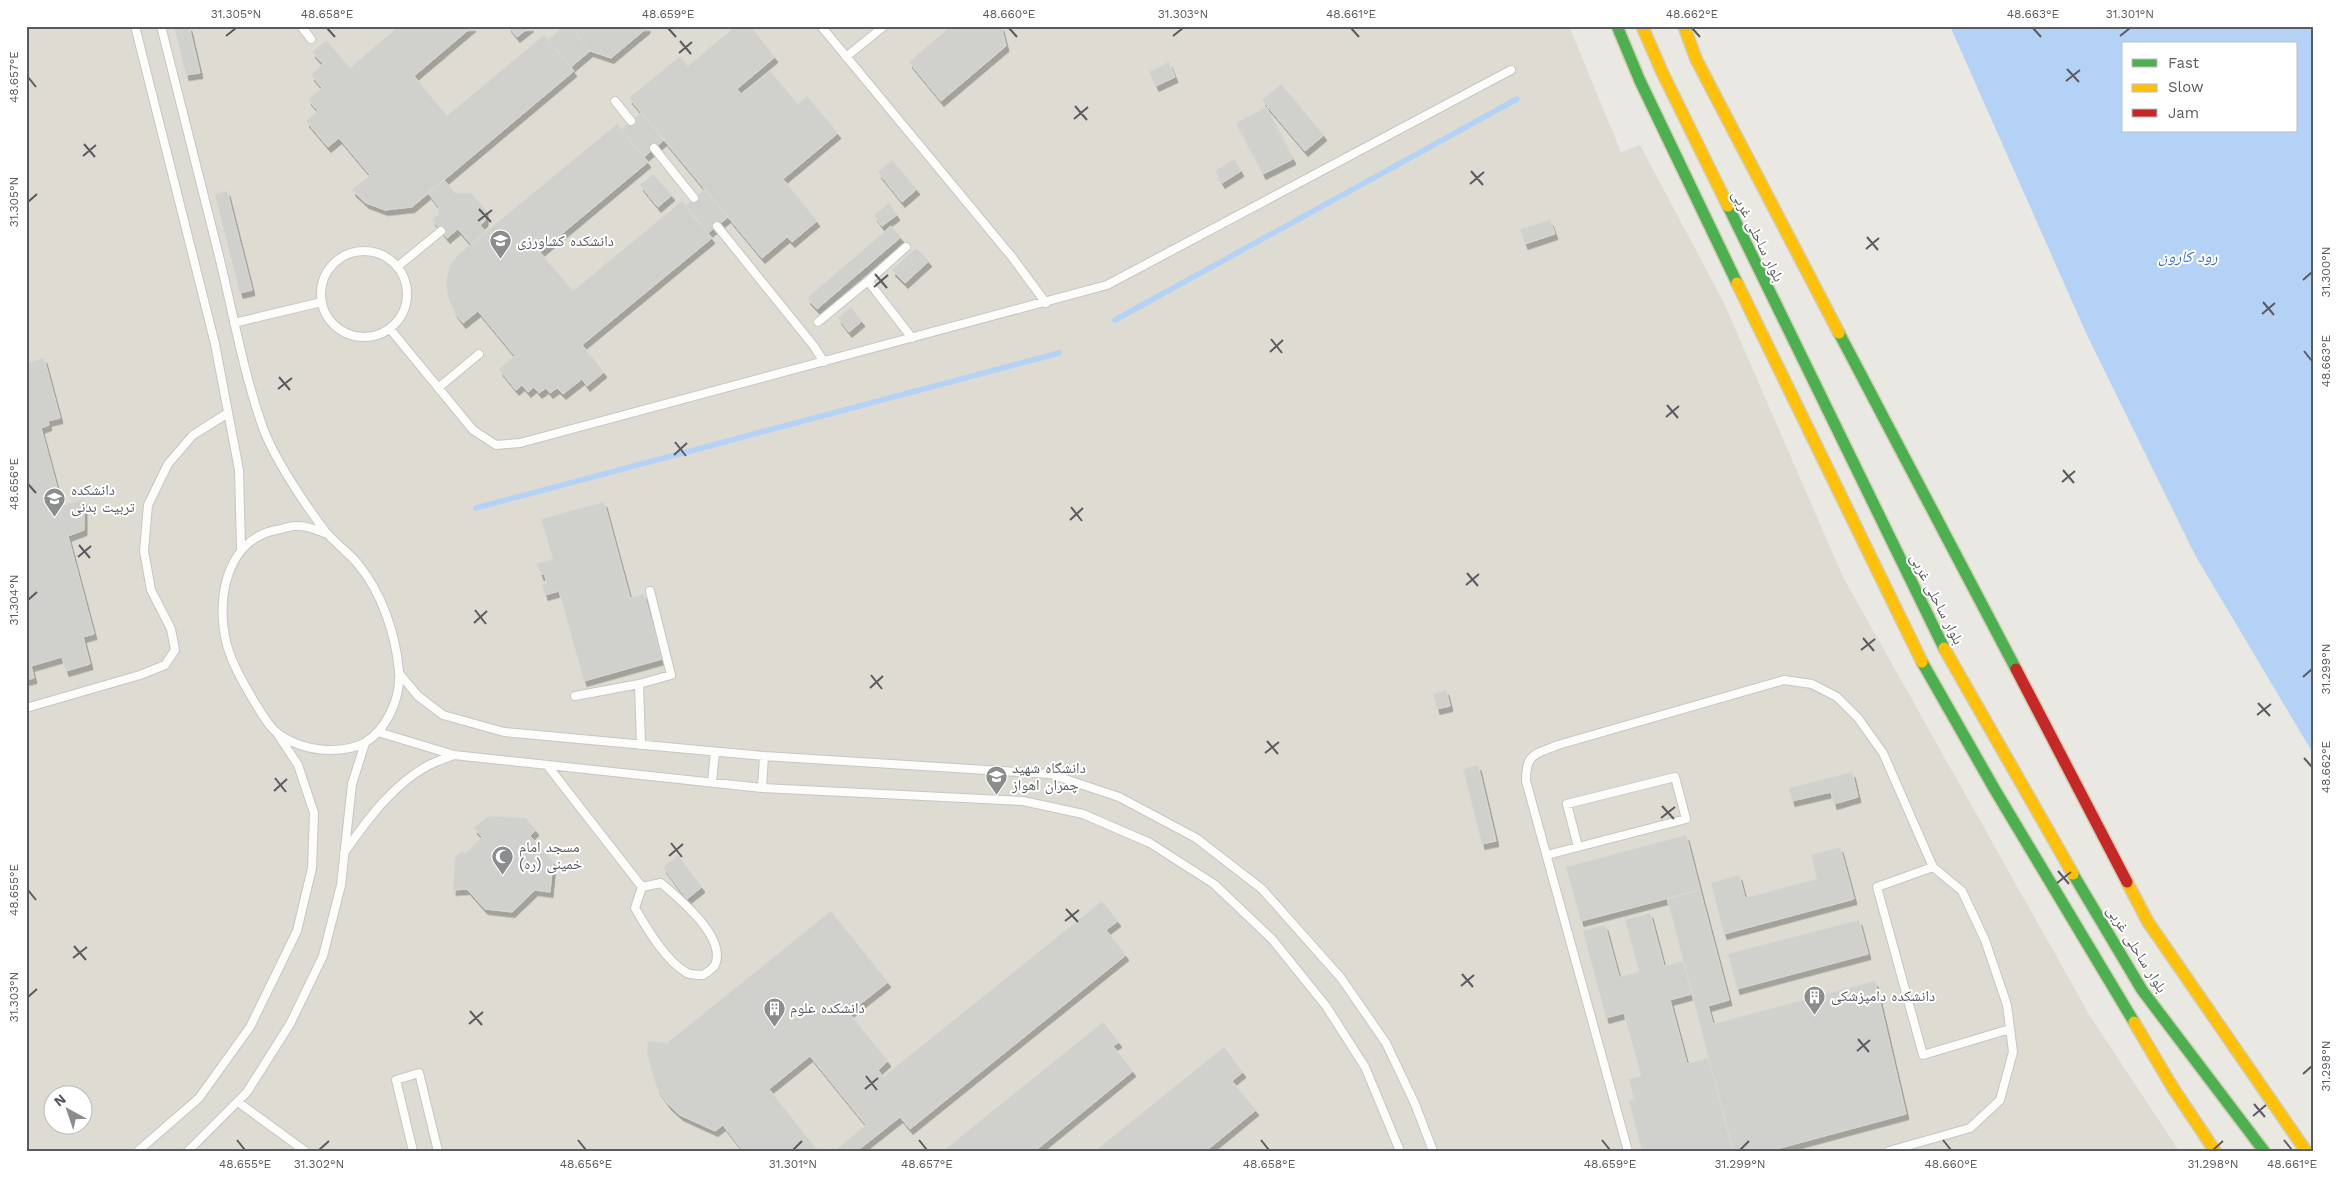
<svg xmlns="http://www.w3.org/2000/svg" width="2340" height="1177" viewBox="0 0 2340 1177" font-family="'Work Sans','Noto Naskh Arabic',sans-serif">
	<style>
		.education { fill: #dddbd2; fill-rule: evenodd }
		.water { fill: #b4d2f5; fill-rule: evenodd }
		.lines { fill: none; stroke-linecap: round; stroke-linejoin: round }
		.stream { stroke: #b4d2f5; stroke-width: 5.5 }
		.building { fill: #d0d0cd; stroke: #d8d7d2; filter: url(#shadow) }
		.lane-casing { stroke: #c6c6c5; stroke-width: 10 }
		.fast-casing { stroke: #d1cbb0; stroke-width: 14 }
		.slow-casing { stroke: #d1cbb0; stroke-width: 14 }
		.jam-casing { stroke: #d1cbb0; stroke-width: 14 }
		.lane { stroke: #fcfcfb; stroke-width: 8 }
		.fast { stroke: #4caf50; stroke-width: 11 }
		.slow { stroke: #ffc107; stroke-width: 11 }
		.jam { stroke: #c62828; stroke-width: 11 }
		.ticks { fill: none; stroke: #595b61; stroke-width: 2 }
		.labels { text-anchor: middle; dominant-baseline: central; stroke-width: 4; stroke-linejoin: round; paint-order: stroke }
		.street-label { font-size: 15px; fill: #595b61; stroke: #fff }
		.poi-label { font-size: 15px; fill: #595b61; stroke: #fff; text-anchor: start }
		.water-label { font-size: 16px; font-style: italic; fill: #4271c0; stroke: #fff }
		.neatline { fill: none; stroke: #595b61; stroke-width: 2 }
		.ticks-label { font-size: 12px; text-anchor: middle; fill: #595b61 }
	</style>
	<defs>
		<filter id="shadow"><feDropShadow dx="3" dy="5.5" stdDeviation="0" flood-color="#0004"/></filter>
	</defs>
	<rect width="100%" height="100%" fill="#e9e8e3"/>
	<!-- education -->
	<path class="education" d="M26,26H1569L1621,152L1640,145L1724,303L1843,577L2090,1016L2179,1151H26ZM52,1094H82V1124H52Z"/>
	<!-- water -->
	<path class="water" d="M1950,26H2314V755L2195,555L2087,335ZM2124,44H2296V131H2124Z"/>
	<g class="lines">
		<!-- stream -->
		<path class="stream" d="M1115,320L1517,99
			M476,508L1059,353"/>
	</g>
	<!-- building -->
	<path class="building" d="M174,26H189L200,73L186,75Z
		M399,26H473L414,76L447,116L544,35L574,71L412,207L385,210L366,203L352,190L370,175L339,138L328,147L306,121L318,111L308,99L322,88L311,75L323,64L312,52L318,47L326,40L350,68Z
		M508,26H531L517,37Z
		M564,26H570L590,51L571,67L548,40Z
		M570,26H647V28L611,58L590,51Z
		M736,26H750L775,57L737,89L741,94L770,71L798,104L807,96L838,133L783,179L817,221L792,242L787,237L762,258L629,98L680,56L688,66Z
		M951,26H1001L1006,46L941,101L909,62Z
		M1169,62L1175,77L1156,86L1149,72Z
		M1281,84L1324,135L1305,151L1262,100Z
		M1266,107L1293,159L1263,174L1236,123Z
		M641,113L664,140L644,157L621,129Z
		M617,124L648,162L540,252L573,291L682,201L712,238L582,345L604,372L587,386L582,379L563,394L557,388L550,393L546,388L539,393L534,387L528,392L522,385L516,390L499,369L515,356L478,311L463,323L455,313L448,297L446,282L450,265L458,255Z
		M1234,159L1241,171L1222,183L1215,171Z
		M892,160L917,189L902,202L878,172Z
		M653,174L672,195L658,207L640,185Z
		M444,180L455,193H471L485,209V221L480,225L486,232L471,244L458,229L447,238L432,219L438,215L439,207L428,193Z
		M705,189L728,217L708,233L685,206Z
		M227,191L252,290L240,293L215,194Z
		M889,203L897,215L882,226L874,215Z
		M1550,220L1555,234L1525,244L1520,229Z
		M891,226L901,237L817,309L807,298Z
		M916,248L929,261L905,283L892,270Z
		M851,307L862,321L849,332L838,318Z
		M44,358L60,418L48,421L49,425L41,428L62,506L84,499V530L68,536L94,634L83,637L90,664L66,671L62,657L31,666L34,678L26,680V363Z
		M604,502L630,598L644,594L662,659L584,681L559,591L545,595L542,584L547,583L544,574L541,575L537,564L553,559L541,519Z
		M1446,690L1450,706L1437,709L1433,694Z
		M1478,765L1496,841L1482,844L1463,769Z
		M1852,772L1858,797L1834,804L1831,792L1792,801L1789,788Z
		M488,816L526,818L536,830L530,836L553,861L550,892L535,890L512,912L485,909L467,889L453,890L455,857L462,851L465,854L482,837L474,828Z
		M1686,835L1700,890L1581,921L1566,867Z
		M1840,847L1854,899L1724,934L1711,883L1739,875L1745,898L1817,879L1811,855Z
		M678,855L702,887L687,899L663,867Z
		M1700,890L1729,1000L1708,1006L1713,1024L1875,981L1906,1114L1769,1151H1733L1667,898Z
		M1102,901L1118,921L1106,930L1126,955L910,1129L900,1117L857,1151H834L866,1125L810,1056L769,1089L818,1151H743L723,1125L715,1131L680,1115L668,1104L657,1088L647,1054L648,1041L667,1043L831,911L888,982L849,1013L888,1061L878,1070L883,1077Z
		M1650,913L1664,966L1683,961L1692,994L1670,1000L1687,1064L1709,1058L1733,1151H1642L1629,1101L1634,1099L1629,1079L1641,1076L1624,1013L1606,1018L1583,931L1605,925L1619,977L1639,972L1625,920Z
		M1859,920L1868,954L1737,989L1728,954Z
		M1103,1022L1119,1042L1113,1046L1133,1071L1035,1151H943Z
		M1224,1047L1243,1072L1232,1081L1256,1110L1206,1151H1095Z"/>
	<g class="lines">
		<defs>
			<path id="lane" d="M135,26L215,344L239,470L241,548
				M161,26C180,100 199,174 217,248C232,307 242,368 262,425C273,457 304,503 325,531C335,543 348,552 358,564C382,593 396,635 399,672C401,697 387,730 364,743C355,748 341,750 330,750C312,750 290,744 275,731C267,724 261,712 255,703C244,684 233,666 227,645C215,601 226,540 276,530C283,529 292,525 299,526C308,526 319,531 328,534
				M301,26L311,39
				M821,26L1012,257L1046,303
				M846,57L884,26
				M615,101L631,121
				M654,148L694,198
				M717,226L813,345L824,362
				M906,247L868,281L912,338
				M321 294a43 43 0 1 1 86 0a43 43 0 1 1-86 0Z
				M397,267L441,231
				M818,322L868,281
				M234,323L322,302
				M390,329L473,430L496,445L520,443L1107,285L1511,70
				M438,388L479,354
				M399,673L418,696L443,715L504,732L764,756L1050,774L1119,797L1196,838L1262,889L1341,978L1386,1043L1415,1104L1433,1151
				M639,684L671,675L650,591
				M575,696L639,684L641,745
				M26,708L140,675L165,665L175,650L171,629L151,590L144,551L148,505L168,464L193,435L228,413
				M378,732L454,755L762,788L1023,801L1083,814L1150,843L1214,884L1272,939L1326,1006L1365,1067L1400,1151
				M547,765L642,887
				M712,782L715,752
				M762,788L764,756
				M344,853C367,820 393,784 429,765C437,761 446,758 454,755
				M1547,855L1686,819L1675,777L1567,804L1578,847
				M1933,867L1877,887L1923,1055L2010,1029
				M661,883C680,899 727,938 715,965C713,969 707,972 703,975C698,975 692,975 687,973C666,961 647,929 635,908L642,887Z
				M238,1102L305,1151
				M138,1151L199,1098L250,1027L297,931L312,868L314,813L298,765L277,733
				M188,1151L247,1092L290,1024L323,956L341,885L352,784L365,743
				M413,1151L396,1080L419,1073L438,1151
				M1628,1151L1526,781C1526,753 1534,755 1558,745L1784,680L1812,684L1837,697L1858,718L1883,753L1933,867L1962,891L1985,940L2007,1005L2013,1052L2000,1100L1970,1128L1889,1151"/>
			<path id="fast" d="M1617,26L1640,81L1737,283
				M1728,206L1944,648
				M1839,333L2016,669
				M1922,662L1995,790L2134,1022
				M2073,874L2142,990L2264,1151"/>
			<path id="slow" d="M1642,26L1662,72L1728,206
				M1684,26L1696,59L1839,333
				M1737,283L1922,662
				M1944,648L2073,874
				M2127,882L2148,922L2306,1151
				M2134,1022L2173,1088L2215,1151"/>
			<path id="jam" d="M2016,669L2127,882"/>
		</defs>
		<!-- lane casing -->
		<use href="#lane" class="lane-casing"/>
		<!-- fast casing -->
		<use href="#fast" class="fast-casing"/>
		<!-- slow casing -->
		<use href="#slow" class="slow-casing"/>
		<!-- jam casing -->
		<use href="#jam" class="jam-casing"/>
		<!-- lane -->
		<use href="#lane" class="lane"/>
		<!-- fast -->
		<use href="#fast" class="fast"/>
		<!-- slow -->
		<use href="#slow" class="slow"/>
		<!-- jam -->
		<use href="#jam" class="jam"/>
	</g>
	<!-- ticks -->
	<path class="ticks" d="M327,28L335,37M668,28L676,37M1009,28L1017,37M1351,28L1359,37M1692,28L1700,37M2033,28L2041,37M226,36L236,28M1173,36L1183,28M2120,36L2130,28M680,41L691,54M679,53L692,42M2067,69L2079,82M28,77L36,87M2066,81L2080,70M1075,106L1087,120M1074,119L1088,107M84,144L95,157M83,156L96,145M1471,171L1483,185M1470,184L1484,172M28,202L37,194M479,209L491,222M478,221L492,210M1867,237L1878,250M1866,249L1879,238M875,274L887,288M2303,280L2312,272M874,287L888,275M2263,302L2274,315M2262,314L2275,303M1271,339L1282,353M2304,351L2312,361M1270,352L1283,340M279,377L290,390M278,389L292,378M1667,405L1678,418M1666,417L1679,406M675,442L686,456M674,455L687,443M2063,470L2074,483M2062,482L2075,471M28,484L36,493M1071,507L1082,521M1070,520L1083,508M79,545L90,558M78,557L91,546M1467,573L1478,586M1466,585L1479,574M28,600L37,592M475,610L486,624M474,623L487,611M1863,638L1874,651M1861,650L1875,639M871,675L882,689M2303,677L2312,669M870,688L883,676M2258,703L2270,716M2257,715L2271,704M1267,741L1278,754M1265,753L1279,742M2304,758L2312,767M275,778L286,792M274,791L287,779M1662,806L1674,819M1661,818L1675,807M671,843L682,857M669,856L683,844M2058,871L2069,884M2057,883L2071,872M28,890L36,900M1066,909L1078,922M1065,921L1079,910M74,946L86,960M73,958L87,947M1462,974L1473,987M1461,986L1474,975M28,997L37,989M470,1011L482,1025M469,1024L483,1012M1858,1039L1869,1052M1857,1051L1870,1040M2303,1074L2312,1066M866,1076L877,1090M865,1089L878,1078M2254,1104L2265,1117M2253,1116L2266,1105M237,1140L245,1150M578,1140L586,1150M919,1140L927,1150M1261,1140L1269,1150M1602,1140L1610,1150M1943,1140L1951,1150M2284,1140L2292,1150M319,1150L329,1141M793,1150L802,1141M1740,1150L1749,1141M2213,1150L2223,1141"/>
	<!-- icons -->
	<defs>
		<symbol id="university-pin" viewBox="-11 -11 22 30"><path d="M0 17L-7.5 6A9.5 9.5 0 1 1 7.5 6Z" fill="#8b8c8e" stroke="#fff"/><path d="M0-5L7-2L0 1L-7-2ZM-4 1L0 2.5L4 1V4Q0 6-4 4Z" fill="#fff"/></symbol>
		<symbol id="mosque-pin" viewBox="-11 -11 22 30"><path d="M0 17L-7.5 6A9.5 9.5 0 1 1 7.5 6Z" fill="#8b8c8e" stroke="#fff"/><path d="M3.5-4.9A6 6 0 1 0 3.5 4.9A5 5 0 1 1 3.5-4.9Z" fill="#fff"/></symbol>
		<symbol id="building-pin" viewBox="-11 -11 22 30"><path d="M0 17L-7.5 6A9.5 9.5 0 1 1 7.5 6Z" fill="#8b8c8e" stroke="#fff"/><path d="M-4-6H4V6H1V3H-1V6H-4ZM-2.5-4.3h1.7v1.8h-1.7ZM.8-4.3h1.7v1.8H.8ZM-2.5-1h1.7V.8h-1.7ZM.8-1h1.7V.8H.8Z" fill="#fff"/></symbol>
	</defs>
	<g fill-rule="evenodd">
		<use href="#university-pin" x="488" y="228" width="25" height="34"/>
		<use href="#university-pin" x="42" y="486" width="25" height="34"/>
		<use href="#university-pin" x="984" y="764" width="25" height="34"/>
		<use href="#mosque-pin" x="490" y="844" width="25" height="34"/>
		<use href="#building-pin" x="1802" y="984" width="25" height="34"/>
		<use href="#building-pin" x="762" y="996" width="25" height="34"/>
	</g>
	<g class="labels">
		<!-- street labels -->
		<g class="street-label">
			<text transform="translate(1758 236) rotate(64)">بلوار ساحلی غربی</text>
			<text transform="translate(1937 599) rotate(63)">بلوار ساحلی غربی</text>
			<text transform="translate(2137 949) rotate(58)">بلوار ساحلی غربی</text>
		</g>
		<!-- poi labels -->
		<g class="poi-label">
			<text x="517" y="241">دانشکده کشاورزی</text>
			<text x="71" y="490">دانشکده<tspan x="71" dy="17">تربیت بدنی</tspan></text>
			<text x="1012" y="768">دانشگاه شهید<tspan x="1012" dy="17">چمران اهواز</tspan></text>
			<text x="519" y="847">مسجد امام<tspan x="519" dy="17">خمینی (ره)</tspan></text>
			<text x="1831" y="996">دانشکده دامپزشکی</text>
			<text x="790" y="1008">دانشکده علوم</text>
		</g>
		<!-- water labels -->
		<g class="water-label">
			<text x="2188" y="256">رود کارون</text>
		</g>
	</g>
	<!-- border -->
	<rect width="2340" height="1177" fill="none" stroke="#ffffff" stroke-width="55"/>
	<!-- legend -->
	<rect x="2122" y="42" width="175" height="90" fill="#ffffff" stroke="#bdbdc0"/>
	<rect x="2132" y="59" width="25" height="8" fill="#4caf50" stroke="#bdbdc0"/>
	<text x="2168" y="68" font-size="15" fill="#595b61">Fast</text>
	<rect x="2132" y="84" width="25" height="8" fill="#ffc107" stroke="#bdbdc0"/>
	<text x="2168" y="92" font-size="15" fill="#595b61">Slow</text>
	<rect x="2132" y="109" width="25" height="8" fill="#c62828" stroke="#bdbdc0"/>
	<text x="2168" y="118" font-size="15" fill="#595b61">Jam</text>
	<!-- north arrow -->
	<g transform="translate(68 1110) rotate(320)"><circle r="24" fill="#ffffff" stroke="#bdbdc0"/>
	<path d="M0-4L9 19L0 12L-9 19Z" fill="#8b8c8e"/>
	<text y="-8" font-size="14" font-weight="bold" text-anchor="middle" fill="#595b61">N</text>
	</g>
	<rect x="28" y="28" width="2284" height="1122" class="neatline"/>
	<g class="ticks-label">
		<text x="236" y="18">31.305°N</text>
		<text x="327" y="18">48.658°E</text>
		<text x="668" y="18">48.659°E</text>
		<text x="1009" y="18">48.660°E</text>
		<text x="1183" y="18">31.303°N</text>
		<text x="1351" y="18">48.661°E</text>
		<text x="1692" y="18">48.662°E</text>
		<text x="2033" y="18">48.663°E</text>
		<text x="2130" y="18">31.301°N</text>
		<text transform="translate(14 77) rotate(-90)" y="4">48.657°E</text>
		<text transform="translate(14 202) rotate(-90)" y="4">31.305°N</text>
		<text transform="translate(2326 272) rotate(-90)" y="4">31.300°N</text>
		<text transform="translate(2326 361) rotate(-90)" y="4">48.663°E</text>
		<text transform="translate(14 484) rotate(-90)" y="4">48.656°E</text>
		<text transform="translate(14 600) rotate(-90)" y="4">31.304°N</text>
		<text transform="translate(2326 669) rotate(-90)" y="4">31.299°N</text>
		<text transform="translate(2326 767) rotate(-90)" y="4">48.662°E</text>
		<text transform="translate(14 890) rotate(-90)" y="4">48.655°E</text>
		<text transform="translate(14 997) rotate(-90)" y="4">31.303°N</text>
		<text transform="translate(2326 1066) rotate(-90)" y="4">31.298°N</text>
		<text x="245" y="1168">48.655°E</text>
		<text x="319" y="1168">31.302°N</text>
		<text x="586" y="1168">48.656°E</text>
		<text x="793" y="1168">31.301°N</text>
		<text x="927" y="1168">48.657°E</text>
		<text x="1269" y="1168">48.658°E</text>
		<text x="1610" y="1168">48.659°E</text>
		<text x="1740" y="1168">31.299°N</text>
		<text x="1951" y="1168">48.660°E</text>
		<text x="2213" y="1168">31.298°N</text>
		<text x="2292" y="1168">48.661°E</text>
	</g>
</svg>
